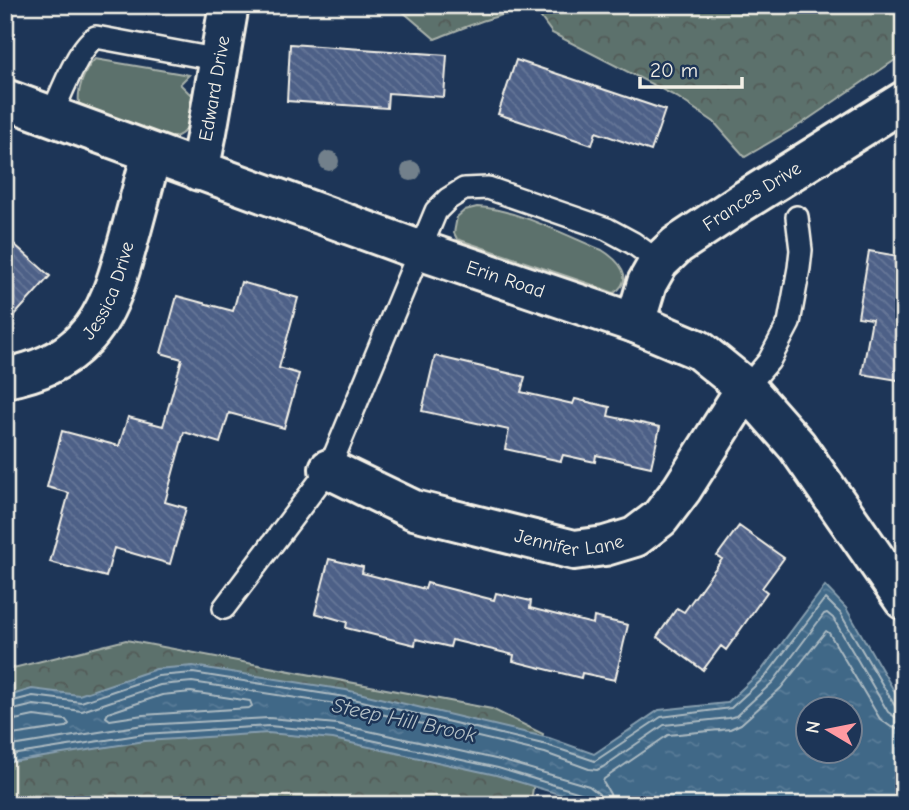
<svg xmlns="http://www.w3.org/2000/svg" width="909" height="810" viewBox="0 0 909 810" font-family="'Comic Neue',sans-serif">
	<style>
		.green { fill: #5c716c; stroke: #a8b1aa; stroke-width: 2 }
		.forest { fill: url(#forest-crowns); stroke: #a8b1aa; stroke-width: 2 }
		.water { fill: url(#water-ripples); stroke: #879eae; stroke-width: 2; fill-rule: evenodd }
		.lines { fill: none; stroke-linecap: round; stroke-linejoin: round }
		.shore { stroke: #acbac1; stroke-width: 2 }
		.building { fill: url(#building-back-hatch); stroke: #f4f1e8; stroke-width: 2 }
		.lane-casing { stroke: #f4f1e8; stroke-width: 26 }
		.street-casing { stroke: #f4f1e8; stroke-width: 44 }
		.lane { stroke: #1d3557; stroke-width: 21 }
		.street { stroke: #1d3557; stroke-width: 38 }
		.tree { fill: #72808b }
		.labels { text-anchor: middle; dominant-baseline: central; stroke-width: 5; stroke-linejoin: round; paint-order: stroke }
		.street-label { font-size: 19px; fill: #f4f1e8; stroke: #1d3557 }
		.water-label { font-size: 21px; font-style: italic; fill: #b5c1c6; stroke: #1d3557 }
	</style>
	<defs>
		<pattern id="forest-crowns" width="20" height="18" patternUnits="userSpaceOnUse" patternTransform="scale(1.75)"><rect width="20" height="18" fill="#5c716c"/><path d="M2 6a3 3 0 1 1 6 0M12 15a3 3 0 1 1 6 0" fill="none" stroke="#525a57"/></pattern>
		<pattern id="water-ripples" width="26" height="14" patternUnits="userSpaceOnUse" patternTransform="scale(1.75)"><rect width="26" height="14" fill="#3f6787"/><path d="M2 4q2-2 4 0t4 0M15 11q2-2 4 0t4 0" fill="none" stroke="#5b7d98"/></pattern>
		<pattern id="building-back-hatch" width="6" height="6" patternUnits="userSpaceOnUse" patternTransform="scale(1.75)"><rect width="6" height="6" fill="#4d6087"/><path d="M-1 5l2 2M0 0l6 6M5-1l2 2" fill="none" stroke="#677798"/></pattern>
	</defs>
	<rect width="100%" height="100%" fill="#1d3557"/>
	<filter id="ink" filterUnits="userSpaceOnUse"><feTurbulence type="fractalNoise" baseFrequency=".0143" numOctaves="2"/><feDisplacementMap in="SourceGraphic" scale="14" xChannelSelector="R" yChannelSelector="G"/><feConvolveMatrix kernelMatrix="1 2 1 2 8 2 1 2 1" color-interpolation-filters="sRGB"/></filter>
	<g filter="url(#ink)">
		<!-- green -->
		<path class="green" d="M95,59L189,75L180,84L190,94L198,89C194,107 193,135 171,138L86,109L79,103C77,89 85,69 95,59Z
			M477,207C516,209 565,235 602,250C618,260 636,278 614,293L590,284L457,239L454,233L457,217L465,210Z"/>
		<!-- forest -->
		<path class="forest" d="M395,5H904V54L801,124L745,157L714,122L677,97L552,33L536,11C500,11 468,26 435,39Z
			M126,640L492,709L543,734L530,805H5V670Z"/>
		<!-- water -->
		<path class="water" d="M825,586L846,608L904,708V805H595L496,775L333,739L268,733L145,741L5,763V697L32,689L79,695L156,669L193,666L346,690L549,738L594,754L659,710L727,703L761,671ZM808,708H850V750H808Z"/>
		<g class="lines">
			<!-- shore -->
			<path class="shore" d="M191,692L250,701L252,706L249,708L143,715L110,720L106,717L108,713L162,695Z
				M5,703L33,696L81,702L158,676L193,673L345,697L547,745L595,761L661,717L731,708L766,676L823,601L826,599L840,613L895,706L898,709L904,710
				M5,712L34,705L82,711L160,685L192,682L343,705L545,753L589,769L597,770L603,767L664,725L729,718L736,716L773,682L824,614L827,613L833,618L888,712L895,717L904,719
				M5,722L34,716L66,720L69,724L66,727L5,736
				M5,747L143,725L269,718L337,724L500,760L589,786L599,794L601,805
				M5,756L144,734L269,726L335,732L498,768L587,795L591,798L592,805
				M612,805L610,794L603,782L604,779L668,735L730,729L741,724L781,688L826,631L829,633L880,719L891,727L904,729"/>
		</g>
		<!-- building -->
		<path class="building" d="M290,44L447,55L444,97L388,93L387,108L287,101Z
			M516,60L665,110L651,151L596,132L592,145L498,114Z
			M5,236L50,276L5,326Z
			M869,251L904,257V381L862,374L872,319L858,317Z
			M241,282L298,298L279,368L299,374L284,428L229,413L220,443L184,432L165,502L186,508L170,564L114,548L106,577L50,562L69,493L47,487L62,431L119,446L128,417L163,426L182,359L161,353L177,296L233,311Z
			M435,356L525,377L521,392L573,404L575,399L610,407L608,416L660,427L651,467L596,455L595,462L563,455L561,461L505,449L509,430L422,411Z
			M739,526L784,558L762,588L767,592L726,650L721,646L703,670L657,637L677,608L684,612L722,559L717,556Z
			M329,559L363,567L362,573L425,589L427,583L494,600L496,593L531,601L530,608L593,624L594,617L628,625L615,680L582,673L581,678L513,661L514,655L452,640L450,647L416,639L415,645L346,628L347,622L315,613Z"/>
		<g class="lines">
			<defs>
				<path id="lane" d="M51,116C60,97 78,46 96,37L220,60
					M746,388L769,361L789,323L799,268L801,250L797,217
					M224,608L329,469L436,211L448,199L464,189L488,188L607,229L633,243L659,262"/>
				<g id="street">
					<path id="s1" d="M5,99L419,250L635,323L699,350L746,388L797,446L904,600"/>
					<path id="s2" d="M199,171L207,132L229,5"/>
					<path id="s3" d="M635,323L647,283L659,262L677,245L742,202L904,101"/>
					<path id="s4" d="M5,378C36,372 63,362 85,338C111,312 121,266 131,231C138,205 145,179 152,153"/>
					<path id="s5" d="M329,469L414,510L574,550L605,546L635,537L660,518L682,489L746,388"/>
				</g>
			</defs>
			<!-- lane casing -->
			<use href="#lane" class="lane-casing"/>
			<!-- street casing -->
			<use href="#street" class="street-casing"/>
			<!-- lane -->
			<use href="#lane" class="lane"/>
			<!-- street -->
			<use href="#street" class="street"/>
		</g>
		<!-- trees -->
		<g class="tree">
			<circle cx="329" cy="161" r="10"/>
			<circle cx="411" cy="171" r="10"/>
		</g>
	</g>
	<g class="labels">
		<!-- street labels -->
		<g class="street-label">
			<text stroke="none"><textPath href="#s2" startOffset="84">Edward Drive</textPath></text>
			<text stroke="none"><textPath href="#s3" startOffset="180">Frances Drive</textPath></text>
			<text stroke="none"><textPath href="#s1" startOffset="532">Erin Road</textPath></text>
			<text stroke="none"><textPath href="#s4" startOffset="145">Jessica Drive</textPath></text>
			<text stroke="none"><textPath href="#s5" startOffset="254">Jennifer Lane</textPath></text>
		</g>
		<!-- water labels -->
		<g class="water-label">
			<text transform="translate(404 720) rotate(12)">Steep Hill Brook</text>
		</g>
	</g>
	<!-- margin -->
	<rect width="909" height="810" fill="none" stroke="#1d3557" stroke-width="28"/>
	<rect x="14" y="14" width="881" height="782" fill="none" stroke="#f4f1e8" stroke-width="2.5" filter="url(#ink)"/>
	<!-- north arrow -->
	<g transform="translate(829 730) rotate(280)"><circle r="33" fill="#1d3557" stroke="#738091" stroke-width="2"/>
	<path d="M0-5L12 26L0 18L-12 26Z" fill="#ff9aa2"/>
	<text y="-10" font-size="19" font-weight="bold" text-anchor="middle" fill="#f4f1e8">N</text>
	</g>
	<!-- scale -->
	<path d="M640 77v10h102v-10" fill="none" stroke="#f4f1e8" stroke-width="3.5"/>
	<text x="650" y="77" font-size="21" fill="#f4f1e8" stroke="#1d3557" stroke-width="5" paint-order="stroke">20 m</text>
</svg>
